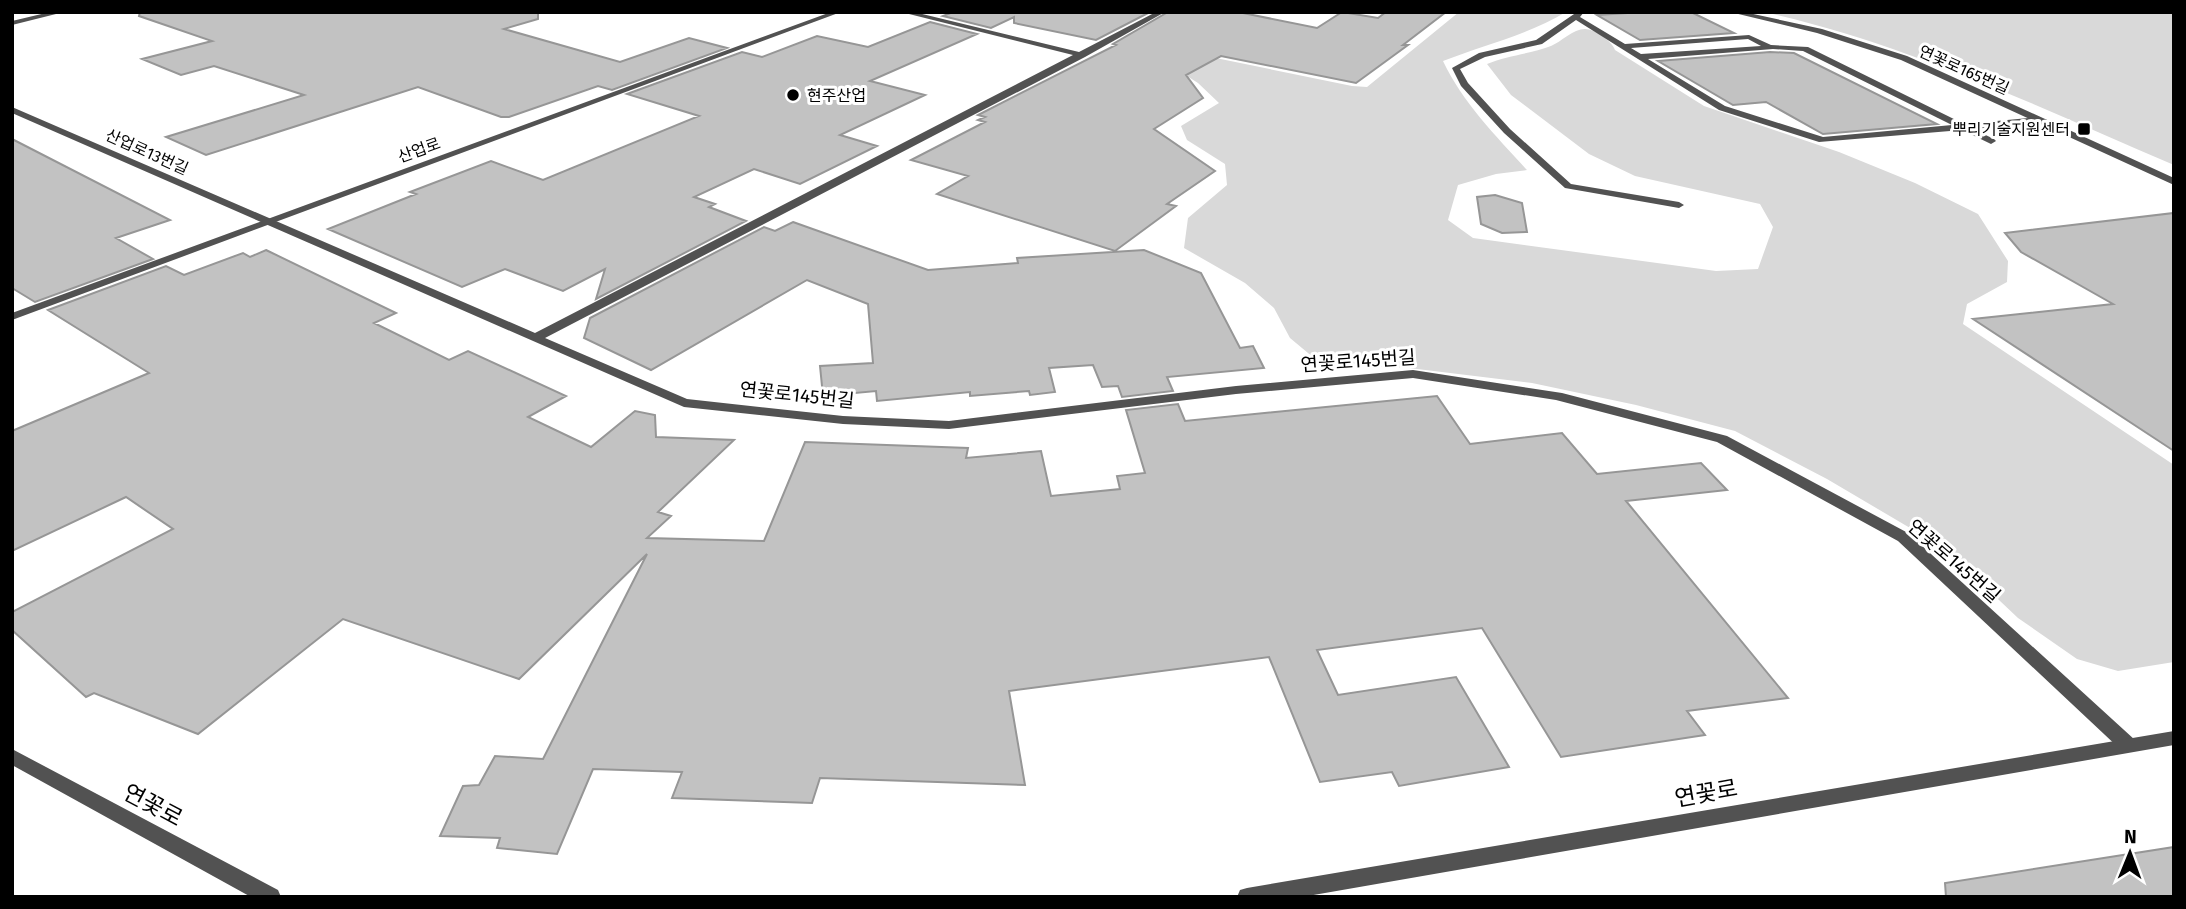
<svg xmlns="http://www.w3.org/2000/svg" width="2186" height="909" viewBox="0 0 2186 909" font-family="'Fira Sans','Noto Sans KR',sans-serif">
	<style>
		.green { fill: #d9d9d9 }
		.building { fill: #c2c2c2; stroke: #969696; stroke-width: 2 }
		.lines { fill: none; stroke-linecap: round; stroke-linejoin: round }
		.service { fill: #525252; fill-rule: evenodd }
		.minor { fill: #525252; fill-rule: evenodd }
		.tertiary { fill: #525252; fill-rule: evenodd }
		.poi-dot { fill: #000; stroke: #fff; stroke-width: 2.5 }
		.labels { text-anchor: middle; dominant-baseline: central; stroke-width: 6; stroke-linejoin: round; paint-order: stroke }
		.far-street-label { font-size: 16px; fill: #000; stroke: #fff }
		.far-poi-label { font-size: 16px; fill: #000; stroke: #fff; text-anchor: start }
		.street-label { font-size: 19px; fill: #000; stroke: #fff }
		.near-street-label { font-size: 23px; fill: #000; stroke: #fff }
	</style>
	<rect width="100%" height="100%" fill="#fff"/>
	<!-- green -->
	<path class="green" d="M1459,12H1566C1528,35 1484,45 1443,61C1463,103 1496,136 1527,170L1496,174L1458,185L1448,220L1473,238L1716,271L1758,269L1773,227L1760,204L1635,176L1589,154L1511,95L1487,64C1508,55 1531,54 1551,46C1561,42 1573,29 1585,29C1595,29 1612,41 1615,50L1704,106L1839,152L1915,183L1978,214L2008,261L2007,282L1967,304L1963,324L2174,465V662L2118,671L2077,659L2018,618L1944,548L1827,479L1735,431L1636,405L1532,383L1409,368L1320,363L1290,338L1274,308L1245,283L1184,248L1188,218L1227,185L1225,164L1187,140L1181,126L1219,103L1198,83L1138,45L1206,56L1352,86L1367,87Z
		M1764,12H2174V165C2039,107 1908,44 1764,12Z"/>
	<!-- building -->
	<path class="building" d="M140,12H538V19L504,29L620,62L689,38L727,48L612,90L598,86L509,117H501L418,87L206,155L166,137L304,95L214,66L181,75L142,59L212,41L139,16Z
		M953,12H1150L1096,40L1014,23V17L991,28L943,16Z
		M1168,12H1238L1317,28L1342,12L1378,18L1386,12H1446L1403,45H1408L1356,83L1221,56L1186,75L1203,98L1154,129L1215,171L1167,204L1176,206L1115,251L937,194L968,176L911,160L985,122L978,120L985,117L978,115L1116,45L1113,44Z
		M1643,12H1691L1734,33L1640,40L1597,15Z
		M930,22L977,34L870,81L925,95L840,135L877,146L800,184L754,169L694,197L715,204L709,207L746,221L596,299L605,269L563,291L505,269L462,287L328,229L416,194L410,192L491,161L543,180L699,116L627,94L742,52L762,57L817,36L868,47Z
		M1770,52L1794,53L1937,124L1823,134L1766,102L1733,105L1658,61Z
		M12,139L170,220L116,238L153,259L35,302L12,288Z
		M1495,195L1522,203L1527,232L1502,233L1481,224L1477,197Z
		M2174,213V451L1973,319L2113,304L2021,252L2005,233Z
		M793,222L928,270L1018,263L1017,258L1144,250L1201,273L1240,348L1253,346L1264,368L1167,377L1173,391L1122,397L1118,386L1102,387L1093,365L1049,368L1055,392L1030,395L1029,391L970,396V392L877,401L876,391L823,396L820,366L873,363L868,304L807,280L651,370L584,338L590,318L764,227L775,231Z
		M266,250L396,313L374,323L449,360L468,351L566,396L528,417L591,447L635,411L655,415L656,437L734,440L658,512L671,516L647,538L764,541L805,442L968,448L966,458L1041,451L1051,496L1120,489L1117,476L1145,473L1126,410L1178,404L1185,421L1437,396L1470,444L1562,433L1597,474L1701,463L1727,490L1626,501L1788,698L1687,711L1705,735L1561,757L1482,628L1317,650L1338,695L1456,677L1509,767L1399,786L1392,772L1320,782L1269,657L1009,691L1025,785L820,778L812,803L672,798L682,772L593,769L557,854L497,848L500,838L440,836L463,786L479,785L495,756L543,759L647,554L519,679L343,619L198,734L94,693L86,697L12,630V612L173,529L126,497L12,551V431L149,373L48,310L166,266L184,275L243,253L250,257Z
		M2174,847V897H1946L1945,883Z"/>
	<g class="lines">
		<!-- service -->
		<path class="service" d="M1577,12H1584L1580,17L1625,44L1749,35L1771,45L1808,47L1964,124L2040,117L2044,120L2040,123L1973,129L1994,139L1996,141L1991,144L1962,130L1819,142L1719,110L1576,20L1542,44L1485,57L1460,69L1468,83L1510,129L1571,184L1679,202L1684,205L1679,208L1565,188L1504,133L1461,86L1452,68L1479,53L1536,40ZM1748,39L1761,46L1641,54L1631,48ZM1773,49L1803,51L1952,125L1823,137L1725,106L1648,59Z"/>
		<!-- minor -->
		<path class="minor" d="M901,12H914L1079,52L1156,12H1165L1085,57L545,338L687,399L843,416L949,421L1236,386L1413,370L1562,393L1727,436L1908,533L2135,740L2137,745L2135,750L2128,752L2121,750L1898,541L1717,442L1556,400L1413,378L1236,394L949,429L843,424L684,407L12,113V107L535,333L1073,55Z
			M1730,12H1744L1822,29L1907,56L2174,178V185L1901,60L1817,33Z"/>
		<!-- tertiary -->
		<path class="tertiary" d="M50,12H64L12,25V21Z
			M831,12H841L12,320V313Z
			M2174,731V745L1302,897H1237L1240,890L1247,888Z
			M12,749L278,890L281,897H251L12,765Z"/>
	</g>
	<!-- markers -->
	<g class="poi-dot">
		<circle cx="793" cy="95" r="7"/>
		<rect x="2077" y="122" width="14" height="14" rx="3.5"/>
	</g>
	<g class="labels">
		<!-- far-street labels -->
		<g class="far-street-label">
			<text transform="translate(1964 70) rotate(24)">연꽃로165번길</text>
			<text transform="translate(419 150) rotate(-20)">산업로</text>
			<text transform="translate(147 152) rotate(24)">산업로13번길</text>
		</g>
		<!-- far-poi labels -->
		<g class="far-poi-label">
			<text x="807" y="95">현주산업</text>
			<text x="2070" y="129" text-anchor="end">뿌리기술지원센터</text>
		</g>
		<!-- street labels -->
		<g class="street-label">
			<text transform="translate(1358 361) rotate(-4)">연꽃로145번길</text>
			<text transform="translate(797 395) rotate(6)">연꽃로145번길</text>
			<text transform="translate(1954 561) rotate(41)">연꽃로145번길</text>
		</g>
		<!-- near-street labels -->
		<g class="near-street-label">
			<text transform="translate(1706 793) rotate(-10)">연꽃로</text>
			<text transform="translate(153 805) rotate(28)">연꽃로</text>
		</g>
	</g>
	<!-- border -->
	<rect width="2186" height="909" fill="none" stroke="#000000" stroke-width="28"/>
	<!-- north arrow -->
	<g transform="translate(2130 853) rotate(1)" stroke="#ffffff" stroke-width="5" paint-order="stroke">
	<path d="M0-5L12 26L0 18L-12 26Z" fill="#000000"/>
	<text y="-10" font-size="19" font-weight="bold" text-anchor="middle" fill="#000000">N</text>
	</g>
</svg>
